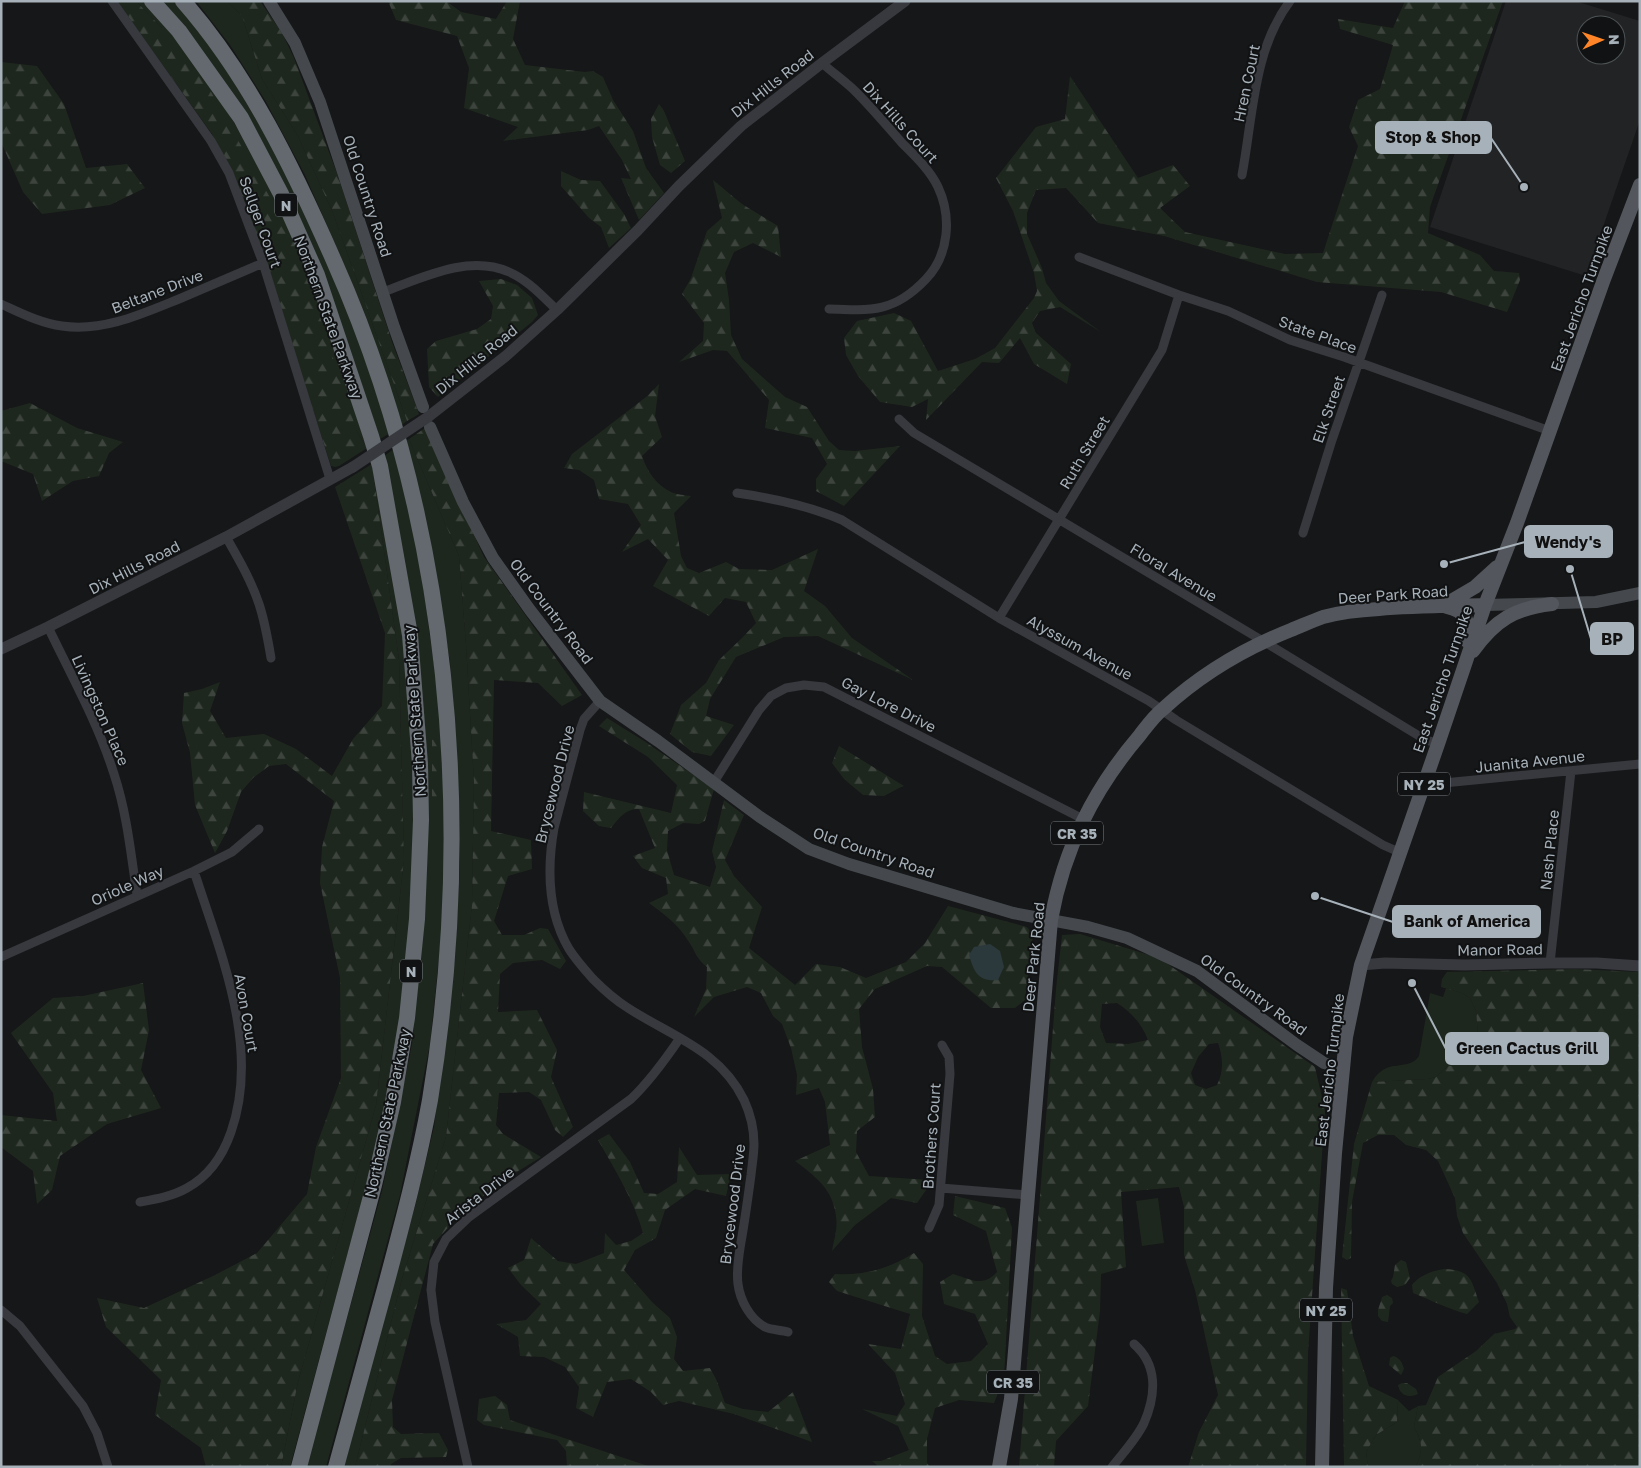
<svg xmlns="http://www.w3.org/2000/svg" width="1641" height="1468" viewBox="0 0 1641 1468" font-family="'Golos Text',sans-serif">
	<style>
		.built { fill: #222325; fill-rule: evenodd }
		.green { fill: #1e271e }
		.forest { fill: url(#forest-firs); fill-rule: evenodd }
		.water { fill: #2b393d }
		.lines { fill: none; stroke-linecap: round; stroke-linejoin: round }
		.minor { stroke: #37393e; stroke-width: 9 }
		.tertiary { stroke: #37393e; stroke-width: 11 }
		.secondary { stroke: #45494e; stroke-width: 12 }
		.primary { stroke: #53575d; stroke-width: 14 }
		.motorway { stroke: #63696f; stroke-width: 16 }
		.tertiary-bridge { stroke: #37393e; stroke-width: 11 }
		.labels { text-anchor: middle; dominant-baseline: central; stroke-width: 4; stroke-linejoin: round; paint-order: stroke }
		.shield { fill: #111213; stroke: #7a8187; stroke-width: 1 }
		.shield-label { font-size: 14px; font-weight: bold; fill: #a7b1b9 }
		.street-label { font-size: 15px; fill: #a7b1b9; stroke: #111213 }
		.leader { fill: none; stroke: #a7b1b9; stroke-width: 2 }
		.callout-dot { fill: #a7b1b9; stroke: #111213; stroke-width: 2 }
		.callout { fill: #a7b1b9; stroke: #a7b1b9; stroke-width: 2 }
		.callout-label { font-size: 16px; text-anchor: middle; font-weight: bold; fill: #111 }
	</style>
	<defs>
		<pattern id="forest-firs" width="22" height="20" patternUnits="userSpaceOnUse" patternTransform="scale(1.25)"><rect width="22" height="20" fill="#1e271e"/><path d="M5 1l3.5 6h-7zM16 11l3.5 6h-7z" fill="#3c443d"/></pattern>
	</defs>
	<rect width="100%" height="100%" fill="#161718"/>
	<!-- built -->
	<path class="built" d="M1506,1H1575L1640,21V120L1586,276L1430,227ZM1586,25H1616V55H1586Z"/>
	<!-- green -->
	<path class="green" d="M136,1H142L160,20L204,74L252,152L299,245L367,448L357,432L161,27Z
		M159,1H175L226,68L275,152L309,220L348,309L390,433L377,441L300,224Z
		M196,1H227L242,16L262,79L298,136L333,213L407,421L398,428L346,269L305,175L265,100L230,45Z
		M409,439L459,556L466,644L474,782L472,905L446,1137L402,1279L355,1467H341L415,1206L434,1127L455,955L460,862L450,662L429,543L404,442Z
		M394,449L418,549L446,752V890L430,1044L400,1195L326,1467H306L382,1191L412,1044L425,890L426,756L384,456Z
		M372,464L406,650L412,755L414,841L410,925L397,1041L380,1134L290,1467H281L298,1382L376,1105L404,860L399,660Z
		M1446,988L1462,993L1470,998L1476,1011L1479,1046L1467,1066H1448L1436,1077L1428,1079L1372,1082C1387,1056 1407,1073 1419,1056L1430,993L1443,997Z
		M1158,1198L1164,1243L1142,1246L1136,1201Z
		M1398,1400L1409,1411L1418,1406L1414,1427C1423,1443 1423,1450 1416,1467H1368L1366,1452L1376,1435L1397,1422Z"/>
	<!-- forest -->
	<path class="forest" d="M117,1H136L161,27L201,74L297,246L357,432L367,448L339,466L335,467L331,466L274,289L212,134Z
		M227,1H260L282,33L294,58L339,179L392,342L419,414L407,421L333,213L298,136L262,79L242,16Z
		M388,1H446L461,12L496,19L507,1H520L513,39L525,65L585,72L593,71L603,77L613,100L633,131L646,168L664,193L639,220L621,178L631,179L622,160L599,126L588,130L503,141L518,127L464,108L469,68L457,36L396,20Z
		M1405,1H1503L1430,207L1428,233L1480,255L1494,271L1519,273L1520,280L1507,312L1441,292L1317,282L1164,236L1098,223L1066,188L1036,190L1027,213V234L1042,268L1046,283L1059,301L1101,332L1060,307L1040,311L1032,323L1036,333L1071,364L1067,384L1034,364L1020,338L999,363L982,362L926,420L928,399L912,407L880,402L858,376L846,355L844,338L857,321L894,313L911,321L938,371L975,359L995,348L1034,298L1037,291L1034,273L1013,211L996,178L1036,127L1065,119L1070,76L1138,178L1173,165L1190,186L1160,208L1185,232L1285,254L1323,253L1358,146L1349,127L1358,100L1380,89L1393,45L1340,29L1338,19L1393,28Z
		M1,62L37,66L64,104L86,168L127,164L145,188L110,205L42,214L23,192L1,142Z
		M659,104L664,111L685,161L671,173L660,165L652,137L651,119Z
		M561,171L581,180L600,181L624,214L631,228L609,248L601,227L589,218L561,186Z
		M713,180L742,204L778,226L781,257L753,243L734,252L725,273L729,300L731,335L742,359L785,397L807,407L829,441L839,450L855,451L900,446L844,506L816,491V479L827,464L812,438L765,428L769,400L727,351L713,350L679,362L703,341L704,323L682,294L691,278L707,231L722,218Z
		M501,279L517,285L532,298L538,315L532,322L438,397L429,387L427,349L436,341L477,329L491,319L493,306L479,281Z
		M659,384L655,416L662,437L642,456C647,471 656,485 671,492C677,495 685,495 691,496L674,513L681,556L687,568L699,573L726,562L739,569L772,570L818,549L804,591L825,606L852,638L913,680L818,636L784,637L736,657L710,699L706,716L734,725L711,756L692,752L670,734L681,705L706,683L719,660L743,637L756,623L746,602L725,598L709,616L653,586L668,560L648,539L622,552L641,525L628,504L599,499L594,480L579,470L564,468L572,454L646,397Z
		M30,403L77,428L123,442L109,453L99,476L73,481L42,501L33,474L1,461V411Z
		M425,428L484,557L582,695L562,706L538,683L494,680L491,831L531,840L532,869L508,876L494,921L502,935H524L540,928L548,929L566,961L560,969L542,960L513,963L500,974L498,1012L537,1010L557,1050L551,1077L573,1127L563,1137L555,1130L541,1100L529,1092L499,1093L496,1125L503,1134L541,1157L499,1183L457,1218L433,1244L392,1400L393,1427L401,1434L439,1433L448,1450L446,1457L401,1458L391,1464L390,1467H355L402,1279L446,1137L472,905L474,782L466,644L459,556L409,439Z
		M372,464L399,660L404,860L376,1105L298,1382L281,1467H206L201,1448L155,1415L161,1380L106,1327L97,1298L144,1308L215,1275L257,1253L307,1194L316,1147L341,1078L340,978L320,883L322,847L334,801L286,764L269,766L253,778L241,792L227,831L215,853L195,805L190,753L182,723L184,693L202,689L220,682L210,711L226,738L264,734L296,749L332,776L353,739L382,706L385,633L335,487Z
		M607,718L644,741L714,789L705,821L699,824L683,823L668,831L667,850L674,875L710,887L716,867L712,851L724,800L744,815L725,860L734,876L762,907L749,948L795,985L816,964L840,967L866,978L906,962L925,943L948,906L1027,927L1033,935L1025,1000L1015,1008H991L942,967L927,966L875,989L859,1009L862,1047L873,1089L875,1117L857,1131L856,1152L869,1176L929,1180L926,1190L917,1203L891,1198L855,1225L832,1251C834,1240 838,1227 836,1216C833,1189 815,1176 795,1161L830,1145L825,1102L819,1088L796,1095L797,1075L791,1048L782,1024L773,1016L761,993L747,987L714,997L694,1017L706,989L707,967C698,961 695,951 689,942C679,925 664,914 649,903L668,894L666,878L642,868L633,856L655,848L639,809C626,808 619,818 611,828L599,826L583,811L584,792L671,813L677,785L648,757L599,726Z
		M437,738L442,791L439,807L435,809L432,801V740Z
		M839,746L904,786L899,788L884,796L863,795L844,779L832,763Z
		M1080,934L1159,958L1315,1067L1325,1111L1308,1353L1306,1467H1188L1199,1432L1218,1395L1195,1290L1184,1255V1207L1179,1187L1121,1192L1126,1267L1101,1274L1100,1311L1088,1406L1056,1441L1054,1467H1019L1056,989L1062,935ZM1117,1003C1131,1012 1142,1024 1148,1040L1128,1044L1106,1043L1100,1027L1102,1004ZM1218,1043C1223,1057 1224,1071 1217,1085L1206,1089L1195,1085L1191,1073L1198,1057L1209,1044Z
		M1575,969L1640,972V1467H1416C1423,1450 1423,1443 1414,1427L1418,1406L1426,1405L1438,1377L1476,1351L1494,1334L1515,1329L1517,1327L1510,1317L1507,1304L1497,1283L1463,1233L1457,1216L1455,1198L1438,1161L1426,1150L1406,1145L1394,1135H1378L1363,1143L1352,1202L1351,1258L1347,1260L1342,1257L1354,1144L1372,1082L1428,1079L1436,1077L1448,1066H1467L1479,1046L1476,1011L1470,998L1462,993L1441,987L1442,979L1447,972Z
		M143,983L149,1030L141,1070L161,1108L107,1124L60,1156L52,1190L37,1204L33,1171L1,1147V1115L57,1121L53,1093L11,1033L53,998L83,996Z
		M609,1134L630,1162L644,1193L658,1194L677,1182L679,1147L697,1175L731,1174L726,1196L695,1189L665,1210L656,1238L635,1250L624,1270L653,1303L670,1318L677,1337L674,1359L683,1371L710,1368L716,1379L725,1403L743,1409L768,1412L793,1392L812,1442L734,1414L679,1401L663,1405L651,1392L631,1379L607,1382L593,1417L576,1408L579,1387L565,1367L544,1357L520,1356L518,1337L496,1324L526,1320L541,1304L521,1285L508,1268L524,1260L531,1238L558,1261L576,1264L604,1253L605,1233L616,1245L631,1241L643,1233C634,1200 615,1170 598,1140Z
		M955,1196L1005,1208L1012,1228L1004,1378L994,1403L959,1400L935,1408L927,1439V1463L931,1467H879L872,1461H881L909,1450L898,1426L862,1409L897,1416L905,1404L895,1373L868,1344L901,1349L910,1314L837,1291L829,1282L835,1274C864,1276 890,1268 914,1253L923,1264L922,1316L935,1356L947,1364L971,1361L988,1344L975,1314L944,1304L940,1282L953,1274C970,1279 983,1288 997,1272L986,1231L953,1215Z
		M1401,1260L1406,1262L1410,1278L1405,1285L1397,1287L1392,1284L1391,1281L1393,1277L1395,1265Z
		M1444,1269C1471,1270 1471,1279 1479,1302L1467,1314C1448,1309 1431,1300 1413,1293L1412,1285C1420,1275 1432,1271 1444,1269Z
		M1341,1288L1347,1290L1353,1336L1369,1386L1398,1400L1397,1422L1376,1435L1366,1452L1368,1467H1344Z
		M1387,1295L1392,1298L1393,1303L1390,1306L1388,1322L1382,1321L1378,1316V1310L1382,1297Z
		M1393,1356C1400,1358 1402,1362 1404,1369L1401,1375L1389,1365L1390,1358Z
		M1402,1383H1407L1416,1389L1418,1394C1409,1398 1400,1396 1398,1385Z
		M495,1396L507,1405L510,1420L651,1467H567L566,1451L557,1440L484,1425L477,1420L479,1399Z"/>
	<!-- water -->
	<path class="water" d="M990,944L1000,951L1004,967L998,980C978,982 974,972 969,955L974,947Z"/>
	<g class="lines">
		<!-- minor -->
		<path class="minor" d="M112,1L211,141L229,173L263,263L330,479
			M822,63C833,73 846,82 856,92C872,108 887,126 902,143C915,156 930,170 938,187C952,217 949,255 926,279C895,312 872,311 829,309
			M1242,175C1253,117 1253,50 1290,1
			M1079,257L1179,295L1228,311L1290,340L1344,357L1550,431
			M383,292C422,278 468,254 509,272C528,280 543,297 557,310
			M1,304C21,313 40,323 62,326C103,332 142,314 179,299C207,287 235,275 263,263
			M899,419L914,433L1263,641L1424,739L1438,744
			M737,493C772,498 809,506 842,520L999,618L1149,701L1176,720L1383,845L1399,852
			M1303,533L1332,440L1382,295
			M226,537C238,558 251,580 259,604C265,622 268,640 271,658
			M999,618L1162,350L1179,295
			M48,627C71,675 98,723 114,774C127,813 131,855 137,895
			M600,701L584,719L580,730L554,828C547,868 548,913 569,949C576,960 585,970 593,979C604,990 615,1000 628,1008C671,1036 720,1050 744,1100C750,1113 754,1130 754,1144C754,1154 752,1165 751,1175C748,1197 745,1220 741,1242C739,1255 736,1270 738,1284C740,1300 750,1319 765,1327C771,1330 781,1330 788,1332
			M714,782L759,710L771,696L786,688L804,685L824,687L1083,819
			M1423,785L1640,764
			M1,957L194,871L232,852L259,829
			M1550,963L1571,771
			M941,1188L1028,1195
			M140,1202C157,1199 173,1196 187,1188C209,1176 223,1155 231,1132C261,1047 220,952 194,871
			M929,1228L939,1205L950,1074L949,1057L942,1045
			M1,1310L20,1326L83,1406L97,1433L108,1467
			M468,1467L435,1322L431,1290L434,1262L446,1239L469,1217L631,1099C650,1081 665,1060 680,1038
			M1112,1467C1123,1453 1137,1438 1144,1423C1156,1395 1158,1365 1134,1344"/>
		<!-- tertiary -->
		<path class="tertiary" d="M428,417L507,355L557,310L638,230L679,186L741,126L822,63L905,1
			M1,649L48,627L226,537L353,467
			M1361,965L1385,963L1465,965L1550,963H1597L1640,966"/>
		<!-- secondary -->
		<path class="secondary" d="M269,1L295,43L320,102L394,327L423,407
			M430,427L463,502L493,558L530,610L600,701L658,741L760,817L809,849L849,864L1013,913L1088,927L1127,938L1197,971L1297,1045L1324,1063L1343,1068
			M1485,605L1596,602L1640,593"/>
		<!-- primary -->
		<path class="primary" d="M1446,604L1475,587L1497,567
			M1447,607C1468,612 1469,622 1467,641
			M1473,651C1495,620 1515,608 1552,604
			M999,1467L1011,1399L1051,920C1064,849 1093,790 1140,735C1147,726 1154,716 1163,709C1201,674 1243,649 1291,630C1301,626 1312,621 1323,617C1341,612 1360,610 1379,609C1414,606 1449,606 1485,605
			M1322,1467L1326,1288L1335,1153L1346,1037L1361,965L1438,744L1485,605L1517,523L1604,279L1640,185"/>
		<!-- motorway -->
		<path class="motorway" d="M152,1L179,31L241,118L281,194L317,275L371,436L380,466L410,635L420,764L421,820L417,919L407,1018L393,1102L374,1185L299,1467
			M183,1C249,76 294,170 334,261C450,522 476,819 430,1100C419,1161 403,1221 387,1281C370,1343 353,1405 336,1467"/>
		<!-- tertiary-bridge -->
		<path class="tertiary-bridge" d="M353,467L428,417"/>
	</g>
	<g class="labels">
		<!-- shield labels -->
		<g class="shield">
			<rect x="275" y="193.5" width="22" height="23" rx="4"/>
			<rect x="1398" y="772.5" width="52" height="23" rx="4"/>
			<rect x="1051" y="821.5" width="52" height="23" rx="4"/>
			<rect x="400" y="959.5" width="22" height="23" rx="4"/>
			<rect x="1300" y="1298.5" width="52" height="23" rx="4"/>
			<rect x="987" y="1370.5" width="52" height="23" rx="4"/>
		</g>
		<g class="shield-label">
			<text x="286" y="205">N</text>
			<text x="1424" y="784">NY 25</text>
			<text x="1077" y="833">CR 35</text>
			<text x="411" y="971">N</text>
			<text x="1326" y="1310">NY 25</text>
			<text x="1013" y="1382">CR 35</text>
		</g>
		<!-- street labels -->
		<g class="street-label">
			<text transform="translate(772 83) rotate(-38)">Dix Hills Road</text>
			<text transform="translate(1246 83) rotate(-78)">Hren Court</text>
			<text transform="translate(901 122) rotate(48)">Dix Hills Court</text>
			<text transform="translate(368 196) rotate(72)">Old Country Road</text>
			<text transform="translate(261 222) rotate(70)">Sellger Court</text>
			<text transform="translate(157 291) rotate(-21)">Beltane Drive</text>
			<text transform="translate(1581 298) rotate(-70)">East Jericho Turnpike</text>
			<text transform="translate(329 317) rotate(70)">Northern State Parkway</text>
			<text transform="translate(1318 334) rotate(20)">State Place</text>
			<text transform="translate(476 359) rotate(-39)">Dix Hills Road</text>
			<text transform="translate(1328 409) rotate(-71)">Elk Street</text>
			<text transform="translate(1084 452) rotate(-59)">Ruth Street</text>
			<text transform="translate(134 567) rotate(-27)">Dix Hills Road</text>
			<text transform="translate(1174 572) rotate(31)">Floral Avenue</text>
			<text transform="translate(1393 594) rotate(-4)">Deer Park Road</text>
			<text transform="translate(552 611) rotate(53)">Old Country Road</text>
			<text transform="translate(1080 647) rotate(29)">Alyssum Avenue</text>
			<text transform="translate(1442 679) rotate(-71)">East Jericho Turnpike</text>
			<text transform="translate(889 704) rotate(27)">Gay Lore Drive</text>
			<text transform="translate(101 710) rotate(66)">Livingston Place</text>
			<text transform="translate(414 711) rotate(-94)">Northern State Parkway</text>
			<text transform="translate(1530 761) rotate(-6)">Juanita Avenue</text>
			<text transform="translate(554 784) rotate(-76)">Brycewood Drive</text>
			<text transform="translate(1549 850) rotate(-84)">Nash Place</text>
			<text transform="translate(874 852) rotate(19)">Old Country Road</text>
			<text transform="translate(127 885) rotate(-24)">Oriole Way</text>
			<text transform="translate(1500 949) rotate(-1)">Manor Road</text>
			<text transform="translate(1033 957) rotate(-84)">Deer Park Road</text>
			<text transform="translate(1254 994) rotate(36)">Old Country Road</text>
			<text transform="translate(247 1013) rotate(80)">Avon Court</text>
			<text transform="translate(1329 1070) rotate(-83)">East Jericho Turnpike</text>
			<text transform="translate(387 1113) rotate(-78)">Northern State Parkway</text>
			<text transform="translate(931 1136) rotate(-86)">Brothers Court</text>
			<text transform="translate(479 1195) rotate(-38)">Arista Drive</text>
			<text transform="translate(732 1204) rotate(-83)">Brycewood Drive</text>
		</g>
	</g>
	<!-- callouts -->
	<path class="leader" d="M1524 187L1491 138M1444 564L1525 542M1570 569L1591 639M1315 896L1393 922M1412 983L1446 1049"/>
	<g class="callout-dot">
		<circle cx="1524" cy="187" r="5"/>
		<circle cx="1444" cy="564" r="5"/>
		<circle cx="1570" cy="569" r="5"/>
		<circle cx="1315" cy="896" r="5"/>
		<circle cx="1412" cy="983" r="5"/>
	</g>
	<g class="callout">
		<rect x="1376" y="122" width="115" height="31" rx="5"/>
		<rect x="1525" y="526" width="87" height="31" rx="5"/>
		<rect x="1591" y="623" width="42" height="31" rx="5"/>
		<rect x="1393" y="906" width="147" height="31" rx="5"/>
		<rect x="1446" y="1033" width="162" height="31" rx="5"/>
	</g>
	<g class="callout-label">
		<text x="1433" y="143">Stop &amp; Shop</text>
		<text x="1568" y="548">Wendy's</text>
		<text x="1612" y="645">BP</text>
		<text x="1467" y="927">Bank of America</text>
		<text x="1527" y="1054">Green Cactus Grill</text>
	</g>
	<!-- border -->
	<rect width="1641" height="1468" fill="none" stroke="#a7b1b9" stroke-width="5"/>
	<!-- north arrow -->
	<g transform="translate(1601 40) rotate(88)"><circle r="24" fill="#111213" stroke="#4d5255"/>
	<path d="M0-4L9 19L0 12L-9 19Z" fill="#ff8528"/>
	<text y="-8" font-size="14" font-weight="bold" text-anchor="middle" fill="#a7b1b9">N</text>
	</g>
</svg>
